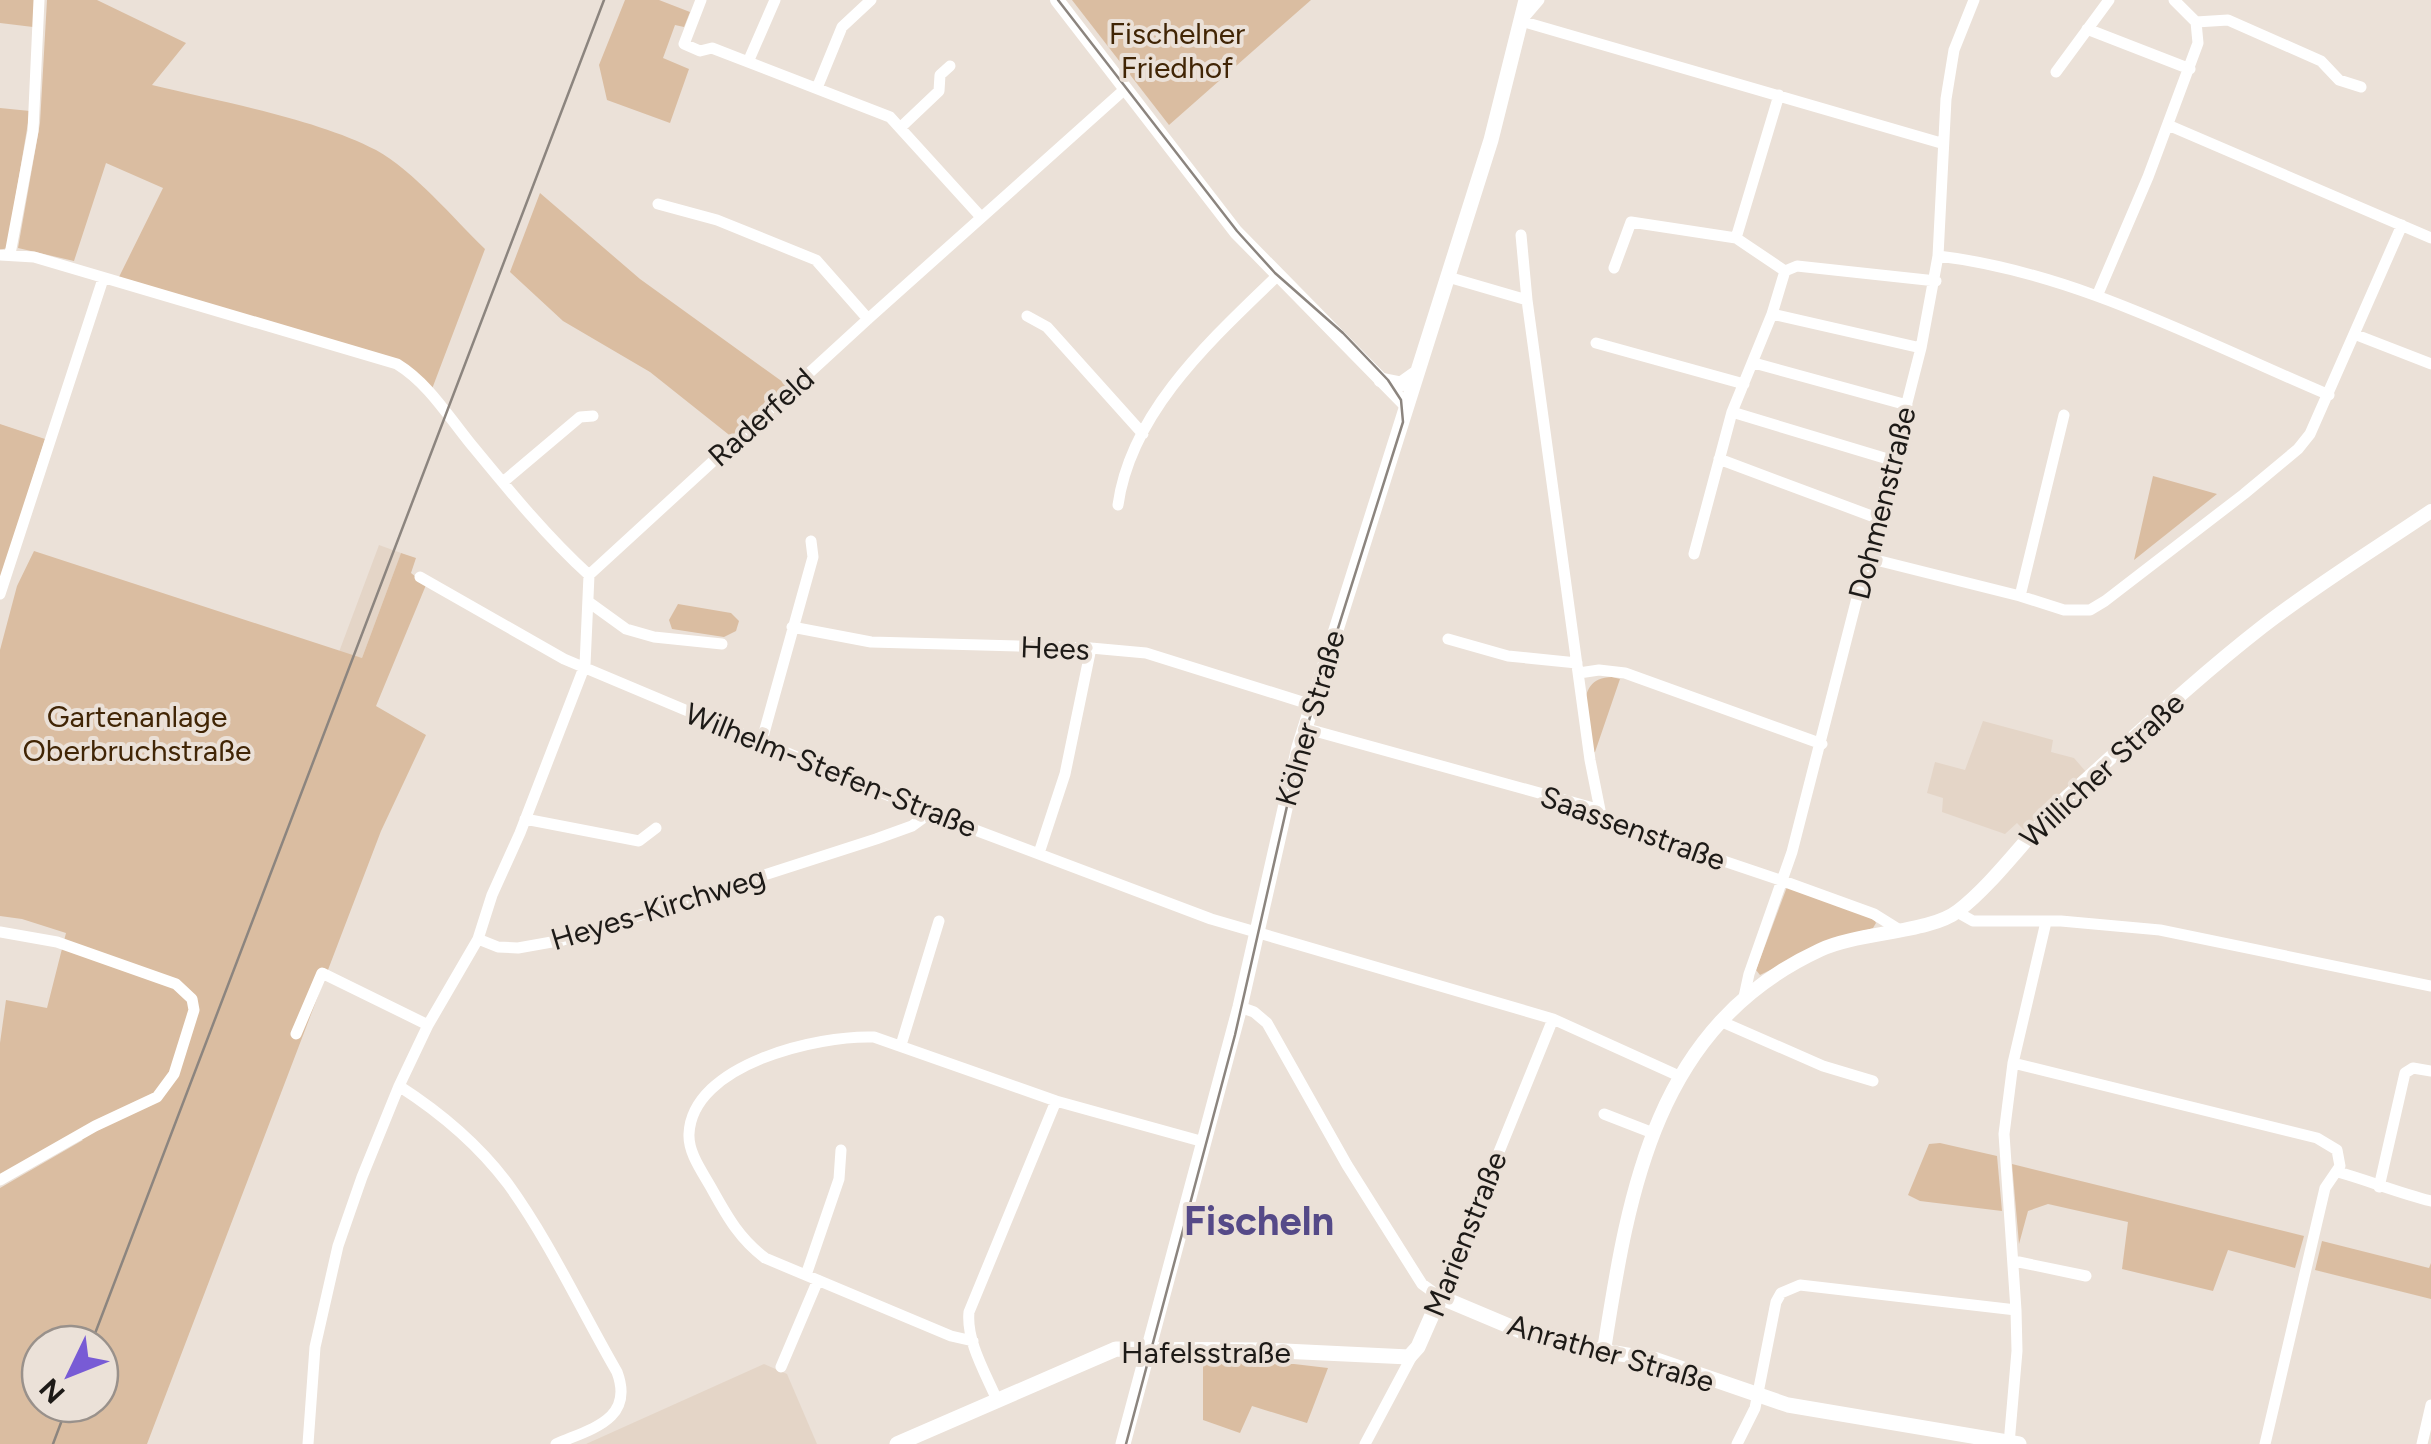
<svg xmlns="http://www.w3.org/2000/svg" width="2431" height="1444" viewBox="0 0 2431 1444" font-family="Figtree,sans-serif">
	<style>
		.built { fill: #e4d5c7 }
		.green { fill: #dabda1; fill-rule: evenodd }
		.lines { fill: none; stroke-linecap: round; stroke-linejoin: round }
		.minor { stroke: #fff; stroke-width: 11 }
		.tertiary { stroke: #fff; stroke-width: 14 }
		.secondary { stroke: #fff; stroke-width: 15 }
		.tram { stroke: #8c857f; stroke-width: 2.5 }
		.labels { text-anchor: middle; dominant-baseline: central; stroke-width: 8; stroke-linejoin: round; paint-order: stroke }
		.park-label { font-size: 30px; fill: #412505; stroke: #ebe1d8 }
		.street-label { font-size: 30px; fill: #1d1a17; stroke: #ebe1d8 }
		.district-label { font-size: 40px; font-weight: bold; fill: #554a88; stroke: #ebe1d8 }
	</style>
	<rect width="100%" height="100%" fill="#ebe1d8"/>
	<!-- built -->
	<path class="built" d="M379,545L401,553L362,658L339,652Z
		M1983,721L2053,740L2051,752L2074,758L2087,773L2026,832L2017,823L2005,834L1942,812L1943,798L1927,793L1935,762L1965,770Z
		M764,1364L787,1374L817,1444H586Z"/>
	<!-- green -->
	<path class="green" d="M0,0H36L33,27L0,23Z
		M47,0H97L186,43L152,85C218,101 317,119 376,150C414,171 453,218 485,249L432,389L412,369L119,277L163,188L106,163L74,261L18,248L40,123Z
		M625,0H659L690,12L684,27L675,25L663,58L689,69L670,123L607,100L599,65Z
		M1072,0H1311L1169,125Z
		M0,108L30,111L7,248L0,250Z
		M540,193L640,279L787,385L733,438L650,372L563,321L510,272Z
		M0,424L45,439L0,582Z
		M2153,476L2217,494L2134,560Z
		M34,551L362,658L401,553L416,558L411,573L426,585L376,706L426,735L381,831L147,1444H0V1188L83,1140L71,1135L0,1175V1043L6,1000L47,1008L66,933L22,919L0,916V650L17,586ZM40,1344H100V1404H40Z
		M678,604L731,613L739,621L736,631L724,637L672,629L669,620Z
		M1612,677L1620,679L1595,752L1592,753C1588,725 1571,678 1612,677Z
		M1787,887L1874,919L1876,923L1873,928L1823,944L1760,975L1756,970Z
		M1940,1143L1997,1156L2002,1211L1920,1201L1908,1195L1929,1144Z
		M2012,1164L2304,1236L2295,1268L2228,1250L2213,1291L2122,1269L2128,1222L2048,1204L2028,1211L2019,1244Z
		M2322,1241L2429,1268L2431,1263V1299L2315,1270Z
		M1203,1363L1294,1364L1328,1368L1307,1423L1252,1406L1240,1433L1203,1420Z"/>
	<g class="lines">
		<!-- minor -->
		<path class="minor" d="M701,0L684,44L700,51L712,48L890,117L981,217
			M1539,0L1521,21L1941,143
			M2196,22L2228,20L2321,61L2339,80L2361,87
			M2087,29L2190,69
			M748,62L775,0
			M2056,72L2109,0
			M817,88L842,27L871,0
			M2168,125L2431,238
			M900,128L939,91L940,75L950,66
			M658,204L717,220L816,260L868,319
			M1521,235L1527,300
			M10,254L33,131L39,0
			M0,255L34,257L397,364C428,383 448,416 470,443C507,488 546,536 589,575
			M1938,256C2075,272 2203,342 2329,395
			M1614,268L1631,222L1736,238
			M1785,271L1797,266L1936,281
			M1448,277L1527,300L1590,760L1602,820L1783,881L1874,914L1898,929
			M2097,296L2148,177L2198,43L2196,22L2174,0
			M1772,314L1921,348
			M1027,316L1047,327L1143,434
			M2354,334L2431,364
			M1596,343L1744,384
			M1754,363L1907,405
			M1732,412L1891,460
			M1719,459L1877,518
			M503,482L580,417L593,416
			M1118,505C1131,411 1213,338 1277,276
			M1694,554L1732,412L1772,314L1785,271L1736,238L1779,95
			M1868,558L2020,596L2064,610H2090L2105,601L2244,494L2298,449L2310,434L2402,225
			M420,577L564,659L930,813L1211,919L1553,1019L1679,1076
			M0,594L103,279
			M2020,596L2064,415
			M590,603L626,629L654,637L722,644
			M792,627L871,642L1091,648L1146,653L1312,705
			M1448,639L1508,656L1577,663
			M1579,673L1599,670L1625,673L1822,744
			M1304,728L1597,809
			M762,740L813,557L811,541
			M525,819L639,841L656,828
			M1039,853L1065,774L1091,648
			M1957,912L1973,921H2061L2160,930L2431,986
			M0,932L57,942L176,984L192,999L194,1010L174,1074L157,1097L95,1126L0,1180
			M478,939L498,947L518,948L563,940L876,839L912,826L930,813
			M1744,997L1749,974L1792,852L1921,348L1938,256L1946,99L1954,50L1974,0
			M1240,1007L1254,1012L1267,1023L1347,1165L1422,1284L1440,1297L1553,1019
			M1720,1021L1823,1066L1873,1081
			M296,1034L322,973L428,1025
			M901,1045L939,921
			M2013,1063L2317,1138L2337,1150L2340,1166L2325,1188L2265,1444
			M399,1086C441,1113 478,1144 508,1184C550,1242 581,1310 617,1372C635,1420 590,1429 556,1444
			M1604,1114L1653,1133
			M2338,1172C2370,1181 2399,1193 2431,1201
			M2379,1187L2405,1073L2413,1068L2431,1071
			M2014,1261L2086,1276
			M806,1275L839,1179L841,1150
			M973,1341L951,1336L765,1258C740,1239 728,1218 713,1191C704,1174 688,1154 689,1134C692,1064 818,1035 874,1037L1056,1101L1204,1142
			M781,1367L818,1280
			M997,1400C986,1374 966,1341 969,1312L1056,1101
			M308,1444L315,1347L338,1246L362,1177L399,1086L428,1025L478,939L492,895L520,833L585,665L589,575L868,319L1125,89
			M1365,1444L1413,1354
			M1737,1444L1755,1408L1776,1302L1781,1293L1800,1285L2016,1310
			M2009,1444L2017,1351L2016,1310L2004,1134L2013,1063L2046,922
			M2422,1444L2431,1405"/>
		<!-- tertiary -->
		<path class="tertiary" d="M1057,0L1236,232L1405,404
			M1604,1350C1629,1188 1656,1026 1820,950C1858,932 1930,933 1958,911C1996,882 2031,830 2068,796C2132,739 2194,680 2262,627C2316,585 2375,549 2431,511"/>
		<!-- secondary -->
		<path class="secondary" d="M1381,380L1401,384L1415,374
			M897,1444L1116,1349L1262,1350L1409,1357L1418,1347L1440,1297L1528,1334L1579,1347L1657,1360L1788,1405L2019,1444
			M1123,1444L1240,1007L1299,747L1491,140L1526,0"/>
		<!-- tram -->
		<path class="tram" d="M1058,0L1237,231L1275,273L1343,333L1388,380L1401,400L1403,422L1300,749L1235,1035L1126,1444
			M91,1344L604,0
			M53,1444L68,1404"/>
	</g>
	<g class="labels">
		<!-- park labels -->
		<g class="park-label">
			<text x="1177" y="33">Fischelner<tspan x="1177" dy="34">Friedhof</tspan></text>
			<text x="137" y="716">Gartenanlage<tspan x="137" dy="34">Oberbruchstraße</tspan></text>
		</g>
		<!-- street labels -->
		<g class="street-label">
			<text transform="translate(761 417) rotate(-42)">Raderfeld</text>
			<text transform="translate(1882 503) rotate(-76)">Dohmenstraße</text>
			<text transform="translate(1055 648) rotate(2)">Hees</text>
			<text transform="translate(1310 718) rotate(-74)">Kölner Straße</text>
			<text transform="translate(831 770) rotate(22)">Wilhelm-Stefen-Straße</text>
			<text transform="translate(2102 770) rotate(-43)">Willicher Straße</text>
			<text transform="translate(1633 828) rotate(20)">Saassenstraße</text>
			<text transform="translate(658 908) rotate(-17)">Heyes-Kirchweg</text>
			<text transform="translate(1465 1234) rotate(-68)">Marienstraße</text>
			<text x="1206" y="1352">Hafelsstraße</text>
			<text transform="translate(1611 1353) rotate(16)">Anrather Straße</text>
		</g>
		<!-- district labels -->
		<g class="district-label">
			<text x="1259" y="1221">Fischeln</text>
		</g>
	</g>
	<!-- north arrow -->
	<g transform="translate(70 1374) rotate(227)"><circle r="48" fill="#ebe1d8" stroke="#99918b" stroke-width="2.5"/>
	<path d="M0-8L18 38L0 25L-18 38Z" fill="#785bd5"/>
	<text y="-15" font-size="28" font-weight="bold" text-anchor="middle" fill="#1d1a17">N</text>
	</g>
</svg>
